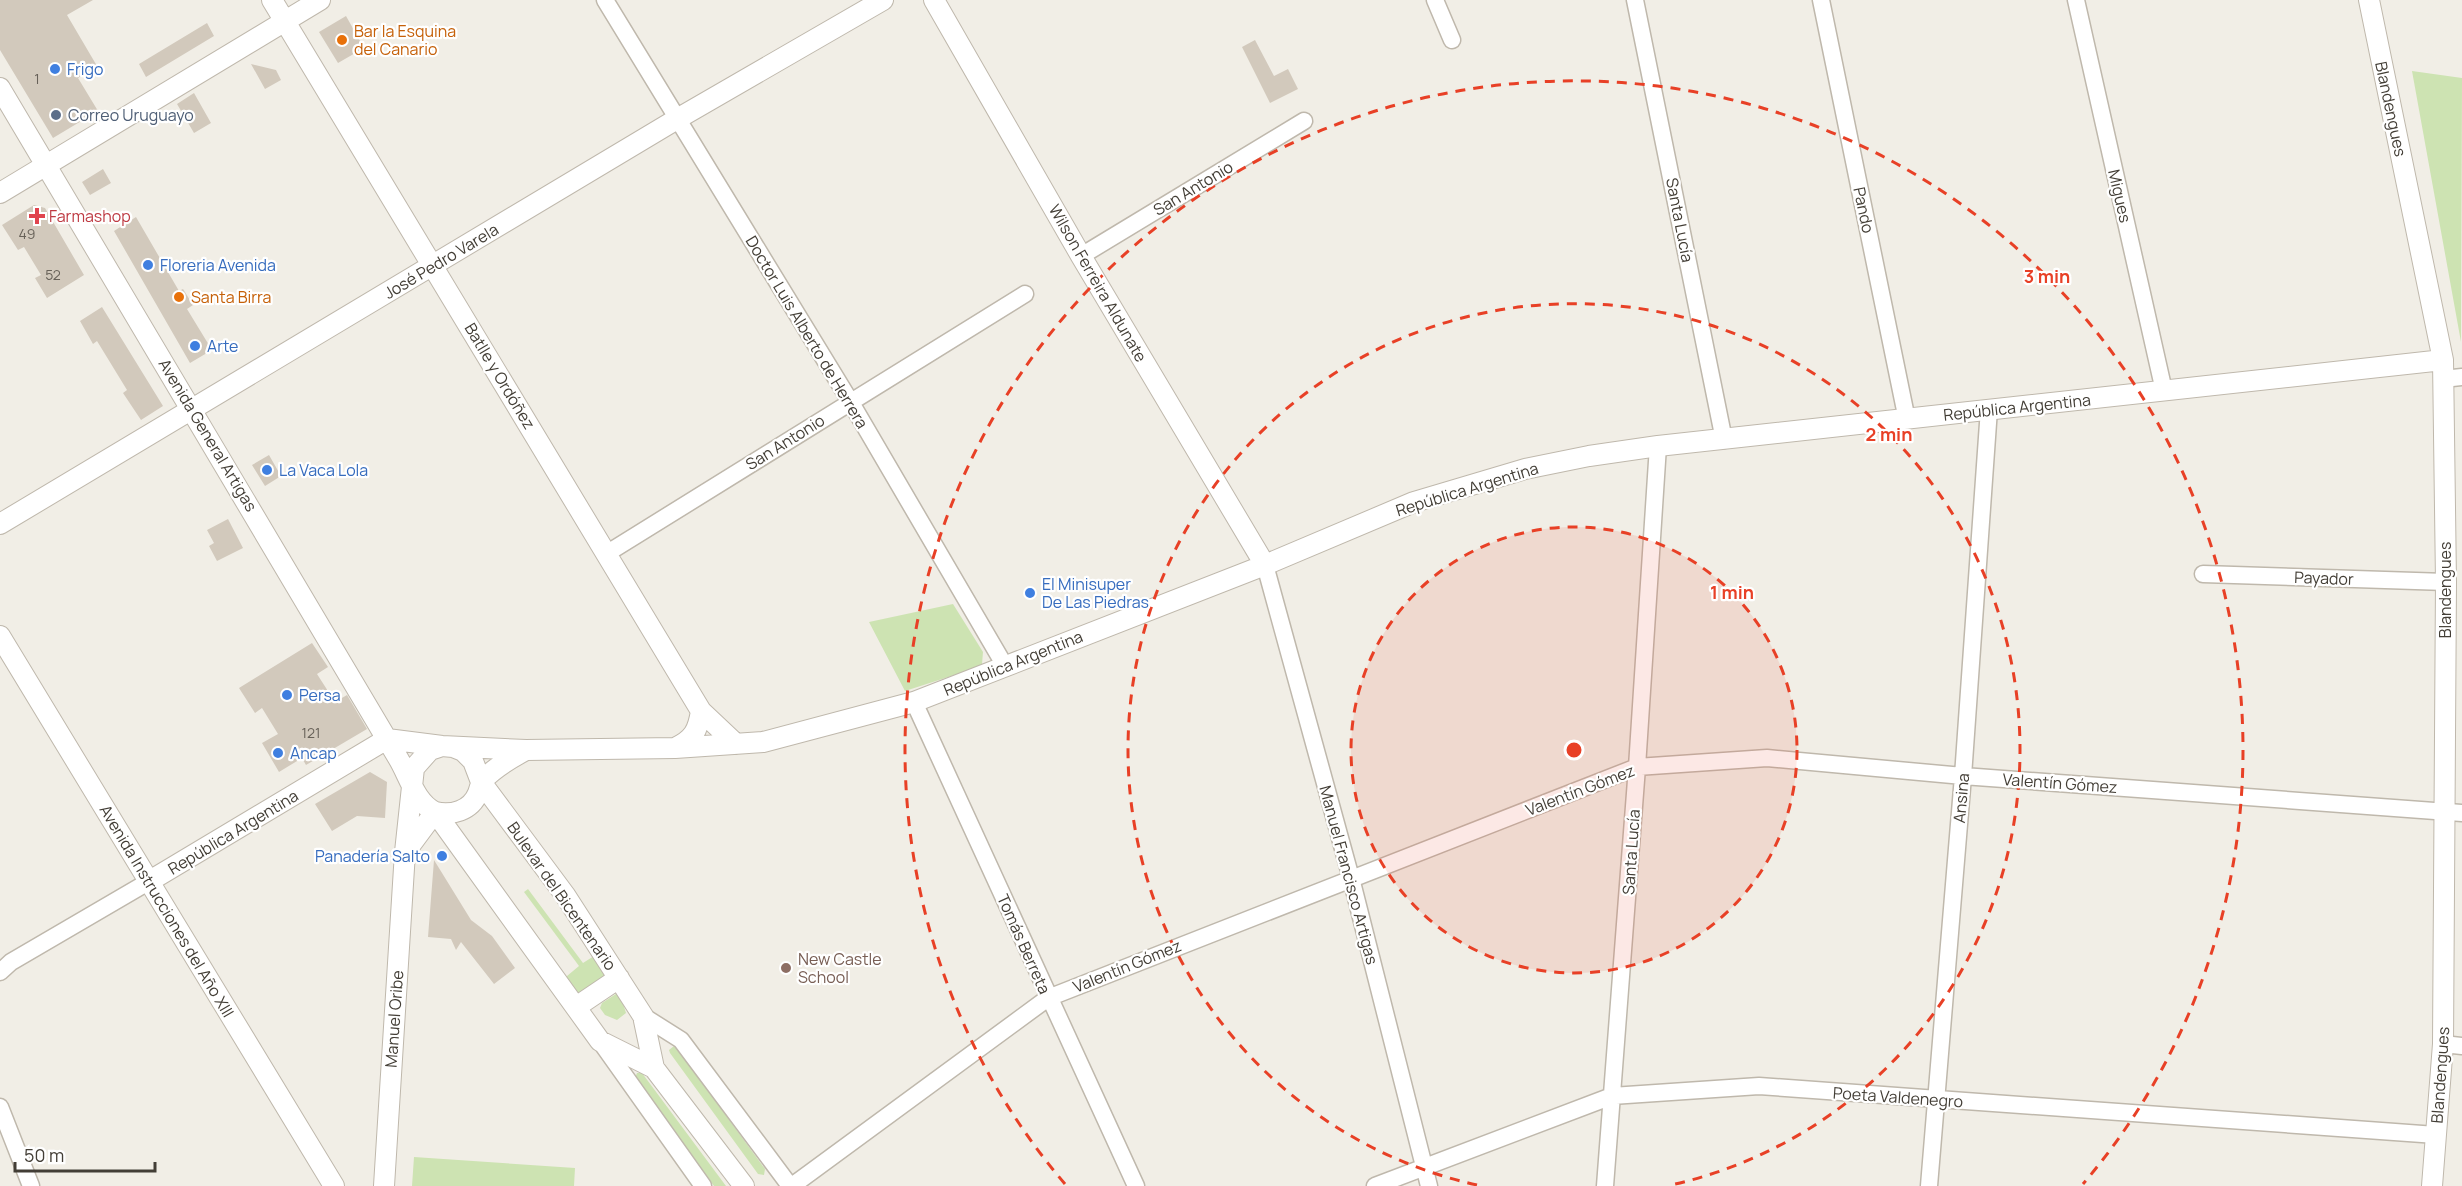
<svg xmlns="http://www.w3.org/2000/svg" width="2462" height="1186" viewBox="0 0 2462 1186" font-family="Manrope,sans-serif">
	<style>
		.green { fill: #cde3b2 }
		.building { fill: #d2c9bc }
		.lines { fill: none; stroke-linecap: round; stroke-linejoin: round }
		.minor-casing { stroke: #bfb8ac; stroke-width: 19 }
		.tertiary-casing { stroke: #bfb8ac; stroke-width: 22 }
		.minor { stroke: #fff; stroke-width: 16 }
		.tertiary { stroke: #fff; stroke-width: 20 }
		.ring { fill: none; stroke: #e84026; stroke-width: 3; stroke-dasharray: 10 8 }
		.food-dot { fill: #e8710a; stroke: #fff; stroke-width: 2 }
		.shop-dot { fill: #3f7fe0; stroke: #fff; stroke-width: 2 }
		.service-dot { fill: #5c6f8a; stroke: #fff; stroke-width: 2 }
		.health-dot { fill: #e0444e; stroke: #fff; stroke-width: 2 }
		.education-dot { fill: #8d6e63; stroke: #fff; stroke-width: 2 }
		.labels { text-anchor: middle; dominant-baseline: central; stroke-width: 4.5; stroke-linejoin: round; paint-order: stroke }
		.number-label { font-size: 14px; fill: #676158 }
		.food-label { font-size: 16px; fill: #c56008; stroke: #fff; text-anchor: start }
		.shop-label { font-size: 16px; fill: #366cbe; stroke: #fff; text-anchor: start }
		.street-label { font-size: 16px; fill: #433e36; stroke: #fff }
		.service-label { font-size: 16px; fill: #4e5e75; stroke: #fff; text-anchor: start }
		.health-label { font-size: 16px; fill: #be3a42; stroke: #fff; text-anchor: start }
		.education-label { font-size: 16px; fill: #785e54; stroke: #fff; text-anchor: start }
		.centre { fill: #e84026; stroke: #fff; stroke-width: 3 }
		.ring-label { font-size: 18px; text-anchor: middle; font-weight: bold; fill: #e84026; stroke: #fff; stroke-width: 4.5; stroke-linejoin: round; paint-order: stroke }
	</style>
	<rect width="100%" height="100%" fill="#f1eee6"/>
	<!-- green -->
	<path class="green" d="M2412,71L2462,78L2461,342Z
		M953,604L983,652L982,664L973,669L905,691L869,622Z
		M528,889L583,963L594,956L607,977L578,995L567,981V976L579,966L524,892Z
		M616,994H620L626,1013L617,1020L605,1015L600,1008L602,1003Z
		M674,1046L677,1048L765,1169L764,1175L758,1174L670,1053L669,1050Z
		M637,1073H642L726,1186H714L635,1078Z
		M414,1157L575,1168L574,1186H412Z"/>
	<!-- building -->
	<path class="building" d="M0,0H93L67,15L97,66L78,78L98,111L53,138L0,50Z
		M346,16L364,48L338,63L319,32Z
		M207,23L214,36L146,77L139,64Z
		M1255,40L1274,76L1288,69L1298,89L1270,103L1242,47Z
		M251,64L276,70L281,80L265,89Z
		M194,93L211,123L194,133L177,104Z
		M103,169L111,183L90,195L82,182Z
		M34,205L45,208L84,275L47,298L35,278L41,275L24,247L18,250L2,225Z
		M136,217L179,291L183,289L193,305L187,309L212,350L190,363L114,231Z
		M102,307L163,406L141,420L123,393L127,390L97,341L93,344L80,321Z
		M269,455L281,476L265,486L252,465Z
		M228,519L243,548L217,561L209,546L214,543L207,530Z
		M312,643L328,667L317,674L335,702L347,695L367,729L306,765L302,758L279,772L262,743L278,734L262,708L255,713L239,688Z
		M370,772L387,782L385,818L357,816L332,831L315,804Z
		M434,860L471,920L492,936L515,968L494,984L461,942L456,950L451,939L428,937Z"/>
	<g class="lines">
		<defs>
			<path id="minor" d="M605,0L850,401L1005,666
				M1435,0L1452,40
				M1635,0L1724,440
				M1821,0L1907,420
				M2076,0L2164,391
				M1081,256L1304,121
				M2443,379L2462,377
				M606,554L1025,294
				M1265,565L1351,878L1429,1186
				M2203,574L2446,582
				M914,702L1136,1186
				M0,972L11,962L148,882
				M643,1016L681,1040L790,1186
				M600,1041L703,1186
				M2443,1044L2462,1046
				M0,1107L31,1186
				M792,1186L1048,998L1637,767L1767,758L1963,776L2462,813
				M1375,1186L1612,1096L1759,1086L2436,1135
				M1605,1186L1637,767L1658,446
				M1929,1186L1963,776L1989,409"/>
			<path id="tertiary" d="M272,0L701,711C698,730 694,739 675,748
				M934,0L1081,256L1265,565
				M2369,0L2443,360L2446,582L2443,1044L2432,1186
				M0,88L398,758C409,776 415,802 435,812L600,1041L654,1068L744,1186
				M0,193L320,0
				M0,524L677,119L883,0
				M0,636L334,1186
				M701,711L736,744
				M435,812C451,816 471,811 478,793C480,788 480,784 483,780C495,767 511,758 526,750
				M406,851L435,812
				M148,882L387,739L442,746L526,750L675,748L763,742L914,702L1265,565L1414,502L1525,469L1589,456L1658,446L2443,360
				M576,1007L619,978
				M384,1186L405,852L414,768L430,750L442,746L453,747L463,751L473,761L481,782L565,895L643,1016L654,1068"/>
		</defs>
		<!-- minor casing -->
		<use href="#minor" class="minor-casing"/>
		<!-- tertiary casing -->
		<use href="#tertiary" class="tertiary-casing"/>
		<!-- minor -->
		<use href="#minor" class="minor"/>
		<!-- tertiary -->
		<use href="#tertiary" class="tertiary"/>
	</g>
	<!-- distance rings -->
	<circle cx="1574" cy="750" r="223" fill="#e84026" fill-opacity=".12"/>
	<g class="ring">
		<circle cx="1574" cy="750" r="223"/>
		<path d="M1477 1185A446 446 0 1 1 1671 1185"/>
		<path d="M1065 1184A669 669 0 1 1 2083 1184"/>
	</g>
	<!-- markers -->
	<g class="food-dot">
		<circle cx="342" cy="40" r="6"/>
		<circle cx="179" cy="297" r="6"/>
	</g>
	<g class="shop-dot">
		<circle cx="55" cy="69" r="6"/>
		<circle cx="148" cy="265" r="6"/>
		<circle cx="195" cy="346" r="6"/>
		<circle cx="267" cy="470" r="6"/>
		<circle cx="1030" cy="593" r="6"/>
		<circle cx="287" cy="695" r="6"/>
		<circle cx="278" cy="753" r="6"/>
		<circle cx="442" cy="856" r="6"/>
	</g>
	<circle class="service-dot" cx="56" cy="115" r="6"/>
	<path class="health-dot" d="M34 207h6v6h6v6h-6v6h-6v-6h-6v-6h6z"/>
	<circle class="education-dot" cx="786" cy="968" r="6"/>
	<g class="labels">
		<!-- number labels -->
		<g class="number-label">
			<text x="37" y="78">1</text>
			<text x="27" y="233">49</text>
			<text x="53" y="274">52</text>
			<text x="311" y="732">121</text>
		</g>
		<!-- food labels -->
		<g class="food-label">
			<text x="354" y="31">Bar la Esquina<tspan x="354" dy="18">del Canario</tspan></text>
			<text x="191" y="297">Santa Birra</text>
		</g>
		<!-- shop labels -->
		<g class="shop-label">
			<text x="67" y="69">Frigo</text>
			<text x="160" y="265">Floreria Avenida</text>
			<text x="207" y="346">Arte</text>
			<text x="279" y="470">La Vaca Lola</text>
			<text x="1042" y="584">El Minisuper<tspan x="1042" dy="18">De Las Piedras</tspan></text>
			<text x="299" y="695">Persa</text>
			<text x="290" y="753">Ancap</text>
			<text x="430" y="856" text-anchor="end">Panadería Salto</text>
		</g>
		<!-- street labels -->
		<g class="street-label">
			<text transform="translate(2391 109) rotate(78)">Blandengues</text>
			<text transform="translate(1193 188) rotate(-31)">San Antonio</text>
			<text transform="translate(2120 196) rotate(77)">Migues</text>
			<text transform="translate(1864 210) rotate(78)">Pando</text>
			<text transform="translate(1680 220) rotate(79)">Santa Lucía</text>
			<text transform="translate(441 261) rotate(-31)">José Pedro Varela</text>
			<text transform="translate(1098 283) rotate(60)">Wilson Ferreira Aldunate</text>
			<text transform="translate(807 332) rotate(59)">Doctor Luis Alberto de Herrera</text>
			<text transform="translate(500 376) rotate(59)">Batlle y Ordóñez</text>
			<text transform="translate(2017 407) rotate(-6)">República Argentina</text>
			<text transform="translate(208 435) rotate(59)">Avenida General Artigas</text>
			<text transform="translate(785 442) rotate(-32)">San Antonio</text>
			<text transform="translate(1467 489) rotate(-17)">República Argentina</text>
			<text transform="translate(2324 578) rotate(2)">Payador</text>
			<text transform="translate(2445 590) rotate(-90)">Blandengues</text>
			<text transform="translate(1013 663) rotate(-22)">República Argentina</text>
			<text transform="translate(2060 783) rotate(4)">Valentín Gómez</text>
			<text transform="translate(1580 790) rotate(-21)">Valentín Gómez</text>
			<text transform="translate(1961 798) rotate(-85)">Ansina</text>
			<text transform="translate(233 832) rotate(-31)">República Argentina</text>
			<text transform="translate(1631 852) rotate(-86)">Santa Lucía</text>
			<text transform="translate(1349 875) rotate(75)">Manuel Francisco Artigas</text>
			<text transform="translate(562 896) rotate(55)">Bulevar del Bicentenario</text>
			<text transform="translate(167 911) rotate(59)">Avenida Instrucciones del Año XIII</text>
			<text transform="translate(1024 944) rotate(66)">Tomás Berreta</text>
			<text transform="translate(1127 966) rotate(-22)">Valentín Gómez</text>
			<text transform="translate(394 1019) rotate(-86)">Manuel Oribe</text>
			<text transform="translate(2440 1075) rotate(-86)">Blandengues</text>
			<text transform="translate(1898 1097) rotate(4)">Poeta Valdenegro</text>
		</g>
		<!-- service labels -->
		<g class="service-label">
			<text x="68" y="115">Correo Uruguayo</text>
		</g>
		<!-- health labels -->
		<g class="health-label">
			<text x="49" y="216">Farmashop</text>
		</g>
		<!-- education labels -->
		<g class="education-label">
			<text x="798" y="959">New Castle<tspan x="798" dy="18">School</tspan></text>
		</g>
	</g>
	<circle cx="1574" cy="750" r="9" class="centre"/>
	<g class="ring-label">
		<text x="2047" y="283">3 min</text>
		<text x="1889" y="441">2 min</text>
		<text x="1732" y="599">1 min</text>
	</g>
	<!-- scale -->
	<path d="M15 1162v9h140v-9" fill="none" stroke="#433e36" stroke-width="3"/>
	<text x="24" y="1162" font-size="18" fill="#433e36" stroke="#ffffff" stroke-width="4.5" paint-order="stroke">50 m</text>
</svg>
